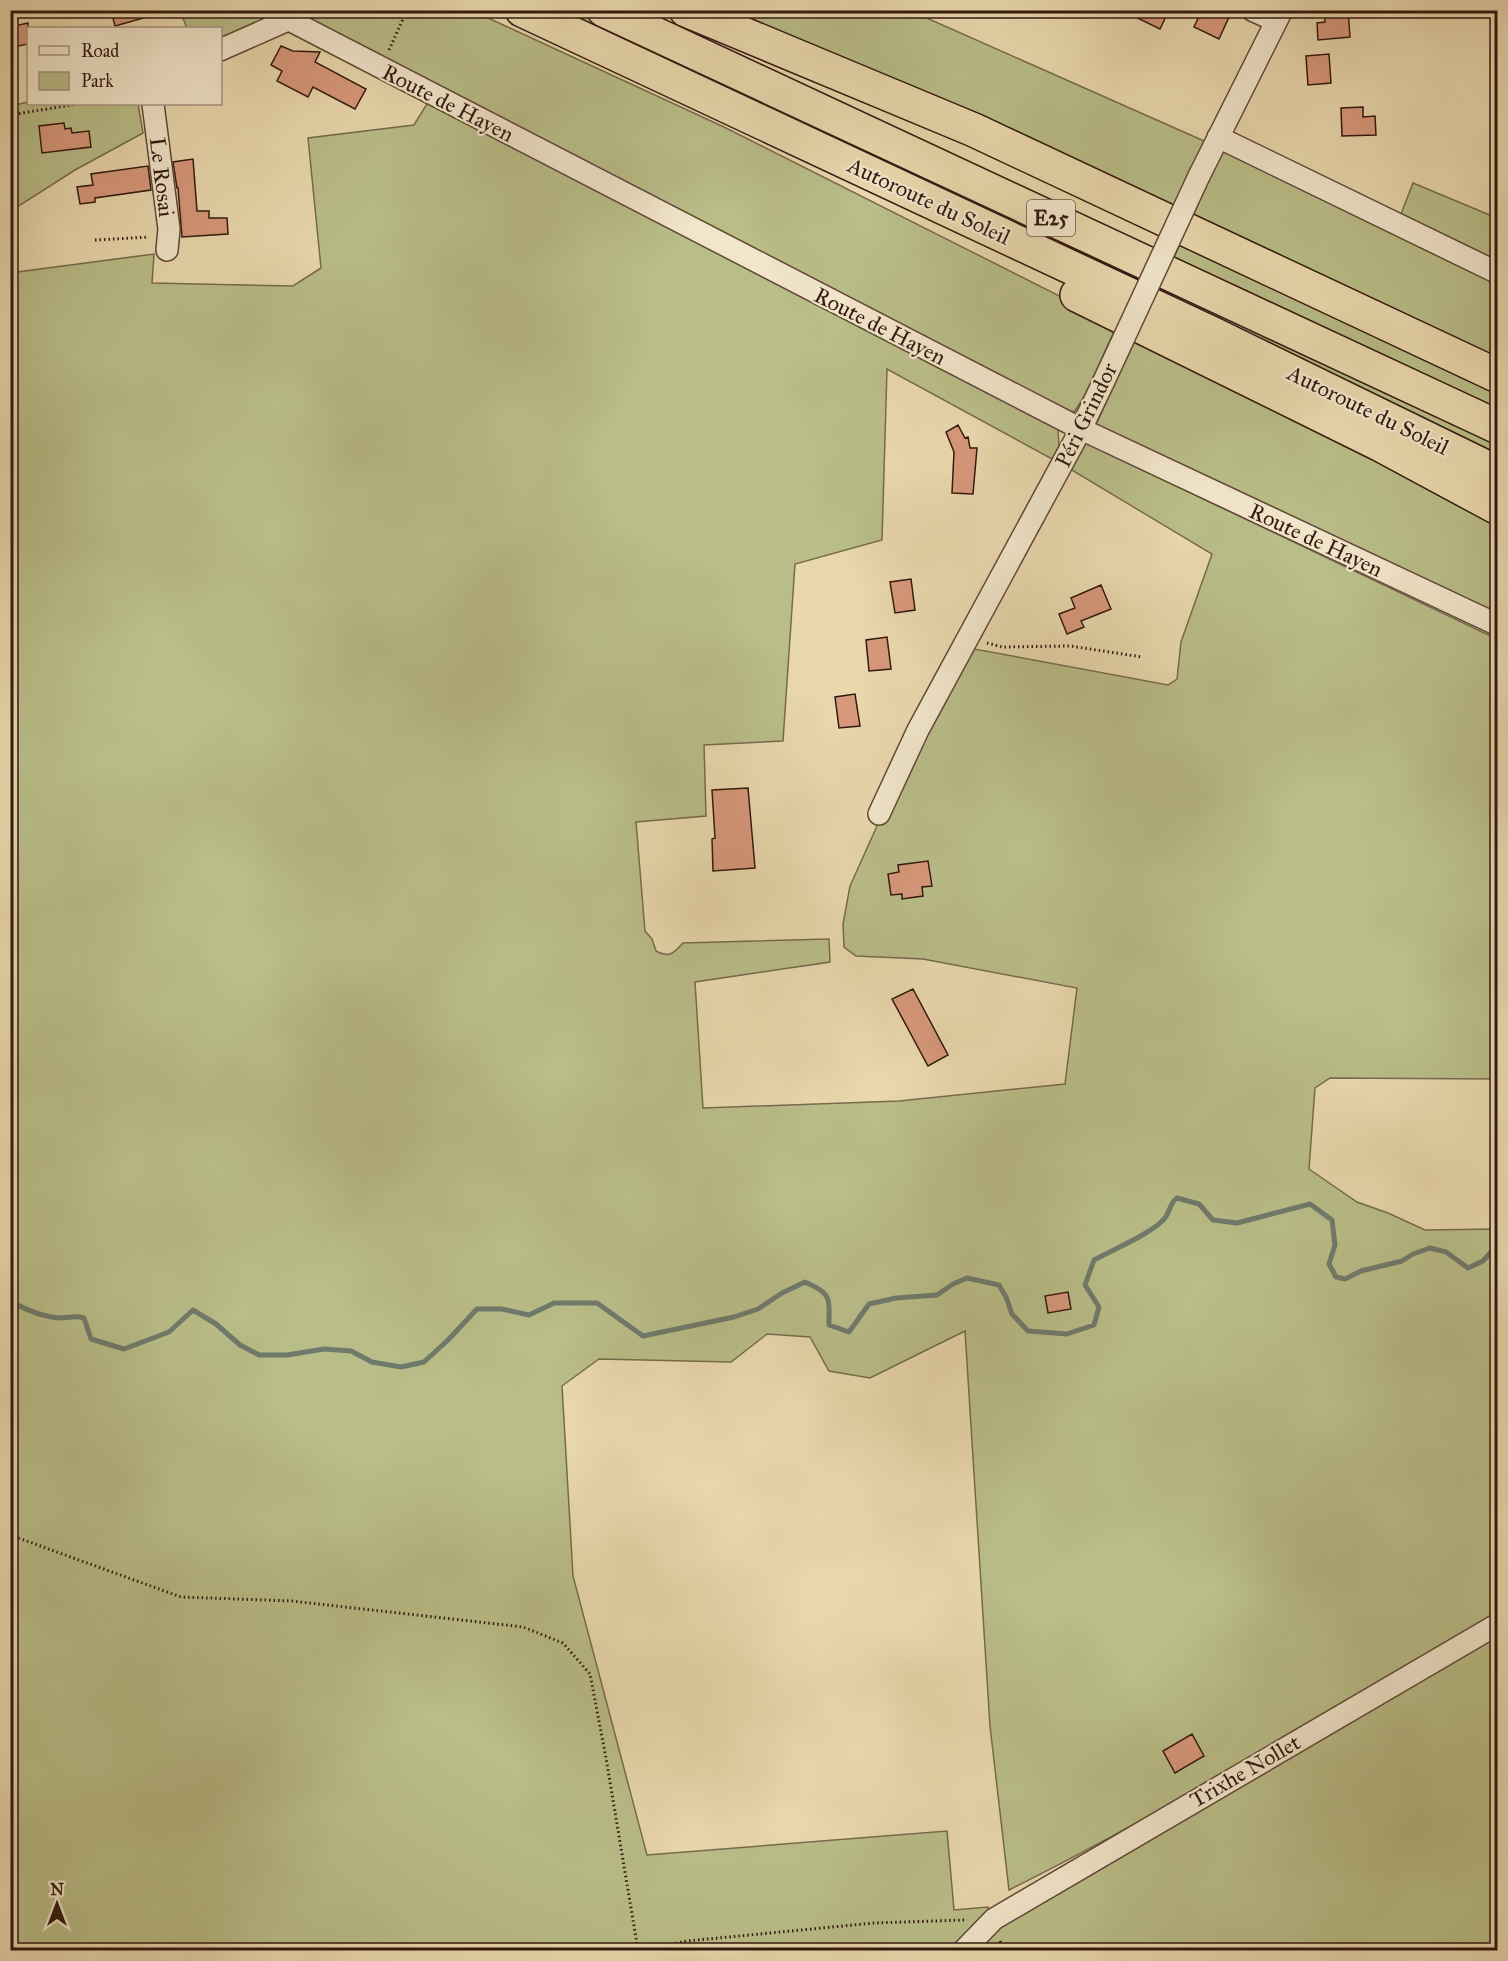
<svg xmlns="http://www.w3.org/2000/svg" width="1508" height="1961" viewBox="0 0 1508 1961" font-family="'IM FELL Great Primer',serif">
	<style>
		.green { fill: #b9bd88; stroke: #766b4c; stroke-width: 1.5 }
		.lines { fill: none; stroke-linecap: round; stroke-linejoin: round }
		.stream { stroke: #6f7a6b; stroke-width: 5 }
		.building { fill: #d7987b; stroke: #321910; stroke-width: 1.5 }
		.street-casing { stroke: #604837; stroke-width: 24 }
		.highway-casing { stroke: #321910; stroke-width: 36 }
		.path { stroke: #321910; stroke-width: 3; stroke-dasharray: 1.5 3; stroke-linecap: butt }
		.street { stroke: #f1e5ca; stroke-width: 21 }
		.highway { stroke: #e9d7ad; stroke-width: 33 }
		.street-bridge-casing { stroke: #604837; stroke-width: 24; stroke-linecap: butt }
		.street-bridge { stroke: #f1e5ca; stroke-width: 21 }
		.labels { text-anchor: middle; dominant-baseline: central; stroke-width: 4.5; stroke-linejoin: round; paint-order: stroke }
		.shield { fill: #f1e5ca; stroke: #6b5648; stroke-width: 1.5 }
		.shield-label { font-size: 21px; font-weight: bold; fill: #321910 }
		.street-label { font-size: 22px; fill: #321910; stroke: #f1e5ca }
	</style>
	<rect width="100%" height="100%" fill="#e9d7ad"/>
	<filter id="stains"><feTurbulence type="fractalNoise" baseFrequency=".00333" numOctaves="4"/><feColorMatrix values="0 0 0 0 .2 0 0 0 0 .09 0 0 0 0 .02 0 0 0 .5 -.17"/></filter>
	<radialGradient id="worn" r=".72"><stop offset=".6" stop-color="#630" stop-opacity="0"/><stop offset="1" stop-color="#630" stop-opacity=".3"/></radialGradient>
	<!-- green -->
	<path class="green" d="M180,11H256L265,15V21L221,42L220,28H187Z
		M288,11H473L724,127L1117,325L1085,395L1075,411L1062,414Z
		M546,11H593L1146,271L1141,282Z
		M717,11H911L1204,141L1198,165L1176,212Z
		M430,99L1058,429L1059,446L1052,459L887,369L882,540L795,564L783,741L704,745L706,816L636,822L645,931L652,939L656,951C669,958 673,954 683,943L829,939L830,962L695,982L703,1108L899,1101L1065,1084L1077,988L923,959L856,956L844,947L843,924L850,886L877,826L969,648L1168,685L1177,679L1181,642L1212,554L1070,469L1075,455L1086,443L1497,639V1079L1330,1078L1315,1088L1309,1169L1357,1202L1388,1213L1425,1230L1497,1229V1615C1336,1709 1176,1806 1009,1890L990,1726L965,1331L870,1378L829,1371L810,1337L767,1334L731,1362L599,1359L562,1386L573,1576L647,1855L947,1831L954,1910L988,1907L993,1925L1497,1631V1950H11L10,273L154,254L152,283L293,286L321,268L308,138L414,125Z
		M28,102L138,104L143,133L75,170L11,211V106Z
		M1221,148L1497,279V616L1400,567L1096,424L1192,219Z
		M1413,183L1497,218V260L1401,214Z"/>
	<g class="lines">
		<!-- stream -->
		<path class="stream" d="M10,1301C26,1310 42,1317 61,1318C70,1318 75,1315 84,1318L91,1339L124,1349L169,1332L193,1310L216,1324L240,1345L259,1355H287L324,1349L351,1351L372,1362L401,1367L424,1362L448,1340L477,1309H502L529,1315L554,1303H597L643,1336L734,1317L758,1309L782,1293L805,1282C832,1294 829,1297 829,1325L849,1332L869,1304L896,1298L937,1295L953,1284L967,1278L999,1285L1006,1297L1012,1314L1028,1331L1067,1334L1094,1325L1099,1307L1085,1285L1094,1260C1112,1250 1153,1233 1165,1218C1170,1211 1170,1203 1177,1198L1199,1204L1213,1220L1237,1223L1310,1204L1332,1220L1335,1245L1329,1264L1336,1277L1345,1279L1361,1271L1402,1261L1413,1254L1430,1248L1446,1252L1468,1268L1483,1261L1492,1251L1498,1259"/>
	</g>
	<!-- building -->
	<path class="building" d="M111,10H154V15L115,26Z
		M1121,10H1169L1160,29Z
		M1202,10H1214L1229,17L1219,39L1194,27Z
		M1324,10H1348L1350,37L1318,40L1317,23L1325,22Z
		M28,23V44L13,47L10,27Z
		M281,46L293,51L320,52L315,62L366,89L355,109L313,87L308,97L277,81L282,71L271,65Z
		M1329,54L1331,83L1308,85L1306,56Z
		M1363,107V117L1375,116L1376,135L1342,136L1341,108Z
		M64,123L65,129L71,128L72,133L89,131L91,147L42,153L39,126Z
		M193,159L197,211H209V218H227L228,234L182,237L178,188H177L173,162Z
		M148,166L151,190L95,198V202L80,204L77,187L93,185L91,174Z
		M958,425L965,438L968,437L970,448H977L973,494L952,493L954,452L946,432Z
		M911,579L915,610L895,613L890,582Z
		M1101,585L1111,609L1081,621L1084,627L1067,634L1059,614L1075,608L1071,598Z
		M887,637L891,669L869,671L866,640Z
		M855,694L860,726L839,728L835,697Z
		M748,788L755,868L713,871L712,839L715,838L712,790Z
		M928,861L932,886L922,887L923,896L902,899V894L891,895L888,874L899,872L898,865Z
		M913,989L948,1055L928,1066L892,999Z
		M1068,1292L1071,1309L1048,1313L1045,1296Z
		M1192,1734L1204,1756L1175,1773L1163,1751Z"/>
	<g class="lines">
		<defs>
			<path id="street" d="M270,10L1081,429L1498,625
				M1252,10L1276,21
				M220,50L288,20
				M153,104L169,229L167,250
				M1218,137L1498,273
				M1199,176L1282,10
				M879,814L918,730L1081,429L1103,383
				M964,1950L994,1919L1498,1624"/>
			<path id="highway" d="M522,10L1213,334L1498,473
				M604,10L1498,427
				M686,10L974,130L1498,376
				M1077,295L1379,444L1498,508"/>
		</defs>
		<!-- street casing -->
		<use href="#street" class="street-casing"/>
		<!-- highway casing -->
		<use href="#highway" class="highway-casing"/>
		<!-- path -->
		<path class="path" d="M389,50L407,10
			M10,115L77,104
			M95,240L149,237
			M987,643L1002,647L1070,646L1142,657
			M10,1535L181,1597L292,1601L523,1627L563,1643L590,1674L606,1758L638,1950
			M1000,1941L1003,1950
			M510,1950L559,1944L621,1950
			M645,1950L687,1941L874,1923L965,1920"/>
		<!-- street -->
		<use href="#street" class="street"/>
		<!-- highway -->
		<use href="#highway" class="highway"/>
		<defs>
			<path id="street-bridge" d="M1103,383L1199,176"/>
		</defs>
		<!-- street-bridge casing -->
		<use href="#street-bridge" class="street-bridge-casing"/>
		<!-- street-bridge -->
		<use href="#street-bridge" class="street-bridge"/>
	</g>
	<g class="labels">
		<!-- shield labels -->
		<rect class="shield" x="1027" y="200" width="48" height="36" rx="4.5"/>
		<g class="shield-label">
			<text x="1051" y="218">E25</text>
		</g>
		<!-- street labels -->
		<g class="street-label">
			<text transform="translate(448 103) rotate(27)">Route de Hayen</text>
			<text transform="translate(162 177) rotate(83)">Le Rosai</text>
			<text transform="translate(929 201) rotate(25)">Autoroute du Soleil</text>
			<text transform="translate(880 326) rotate(27)">Route de Hayen</text>
			<text transform="translate(1368 410) rotate(26)">Autoroute du Soleil</text>
			<text transform="translate(1086 415) rotate(-64)">Péri Grindor</text>
			<text transform="translate(1316 540) rotate(25)">Route de Hayen</text>
			<text transform="translate(1245 1771) rotate(-30)">Trixhe Nollet</text>
		</g>
	</g>
	<!-- margin -->
	<rect width="1508" height="1961" fill="none" stroke="#e9d7ad" stroke-width="36"/>
	<rect x="12" y="12" width="1484" height="1937" fill="none" stroke="#321910" stroke-width="3"/>
	<rect x="18" y="18" width="1472" height="1925" fill="none" stroke="#321910" stroke-width="1.5"/>
	<!-- legend -->
	<rect x="27" y="27" width="195" height="78" fill="#f1e5ca" stroke="#a59380" stroke-width="1.5"/>
	<rect x="39" y="46" width="30" height="9" fill="#f1e5ca" stroke="#a59380" stroke-width="1.5"/>
	<text x="81" y="57" font-size="18" fill="#321910">Road</text>
	<rect x="39" y="72" width="30" height="18" fill="#b9bd88" stroke="#a59380" stroke-width="1.5"/>
	<text x="81" y="87" font-size="18" fill="#321910">Park</text>
	<!-- north arrow -->
	<g transform="translate(57 1904)" stroke="#f1e5ca" stroke-width="4.5" paint-order="stroke">
	<path d="M0-4.5L10 22L0 15L-10 22Z" fill="#321910"/>
	<text y="-9" font-size="16" font-weight="bold" text-anchor="middle" fill="#321910">N</text>
	</g>
	<rect width="100%" height="100%" filter="url(#stains)"/>
	<rect width="100%" height="100%" fill="url(#worn)"/>
</svg>
